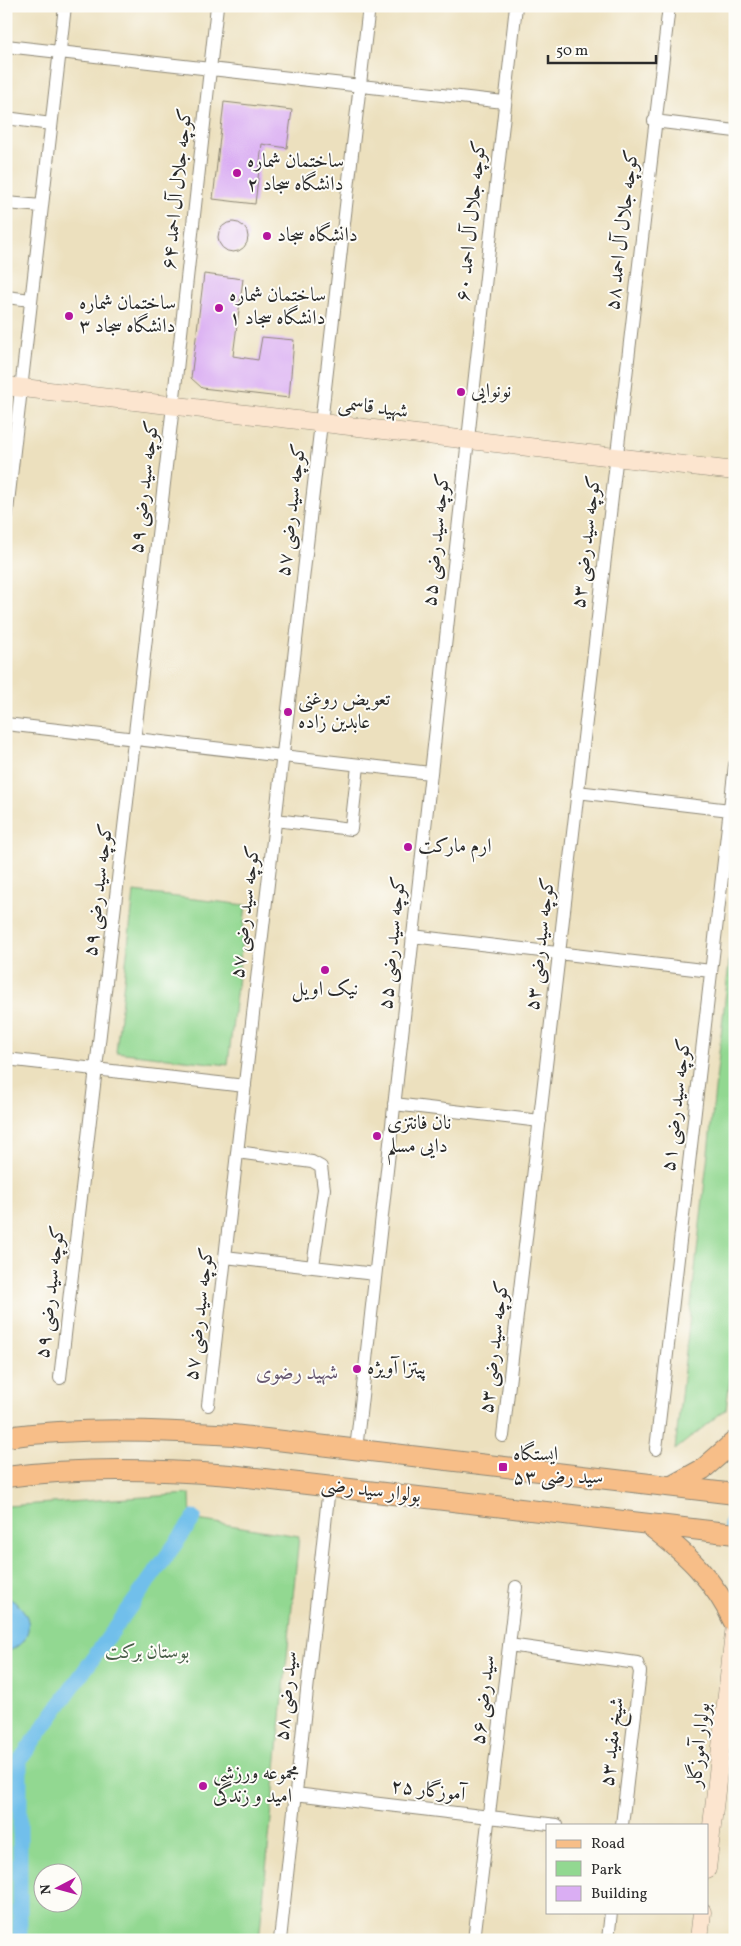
<svg xmlns="http://www.w3.org/2000/svg" width="741" height="1946" viewBox="0 0 741 1946" font-family="Vollkorn,Amiri,serif">
	<style>
		.green { fill: #92d891; stroke: #5e825e; fill-rule: evenodd }
		.water { fill: #71bfeb; stroke: #4e758b }
		.lines { fill: none; stroke-linecap: round; stroke-linejoin: round }
		.canal { stroke: #71bfeb; stroke-width: 15 }
		.building { fill: #daaef3 }
		.street-casing { stroke: #8c8674; stroke-width: 14 }
		.secondary-casing { stroke: #8c8674; stroke-width: 19 }
		.primary-casing { stroke: #8c8674; stroke-width: 22 }
		.street { stroke: #fff; stroke-width: 12 }
		.secondary { stroke: #fce5cf; stroke-width: 18 }
		.primary { stroke: #f7be88; stroke-width: 20 }
		.poi-dot { fill: #b5179e; stroke: #fdfcf7; stroke-width: 2 }
		.labels { text-anchor: middle; dominant-baseline: central; stroke-width: 4; stroke-linejoin: round; paint-order: stroke }
		.poi-label { font-size: 20px; fill: #2b2b2b; stroke: #fdfcf7; text-anchor: start }
		.street-label { font-size: 20px; fill: #2b2b2b; stroke: #fdfcf7 }
		.park-label { font-size: 20px; fill: #4a5f4a; stroke: #fdfcf7 }
		.neighbourhood-label { font-size: 21px; fill: #685971; stroke: #fdfcf7 }
	</style>
	<rect width="100%" height="100%" fill="#fdfcf7"/>
	<filter id="ink" filterUnits="userSpaceOnUse"><feTurbulence type="fractalNoise" baseFrequency=".02" numOctaves="2"/><feDisplacementMap in="SourceGraphic" scale="10" xChannelSelector="R" yChannelSelector="G"/><feConvolveMatrix kernelMatrix="1 2 1 2 8 2 1 2 1" color-interpolation-filters="sRGB"/></filter>
	<filter id="wash" filterUnits="userSpaceOnUse"><feTurbulence type="fractalNoise" baseFrequency=".0096" numOctaves="4" result="noise"/><feDisplacementMap in="SourceGraphic" scale="20" xChannelSelector="R" yChannelSelector="G"/><feGaussianBlur stdDeviation="1.12" result="paint"/><feColorMatrix in="noise" values="0 0 0 0 0 0 0 0 0 0 0 0 0 0 0 0 0 1.4 0 .05"/><feComposite in="paint" operator="in"/></filter>
	<g filter="url(#wash)">
		<rect width="100%" height="100%" fill="#ece0be"/>
		<!-- green -->
		<path class="green" d="M134,892L246,905L228,1065L116,1052Z
			M735,909V1344L726,1409L675,1450Z
			M190,1494L191,1519L299,1536L259,1940H6V1506ZM42,1874H72V1904H42Z"/>
		<!-- water -->
		<path class="water" d="M6,1597C24,1605 36,1623 23,1641C19,1646 11,1650 6,1653Z"/>
		<g class="lines">
			<!-- canal -->
			<path class="canal" d="M731,1525L735,1519
				M20,1940V1760L194,1518"/>
		</g>
		<g id="blocks">
			<!-- building -->
			<path class="building" d="M224,102L292,110L287,148L262,144L255,204L213,199Z
				M218 237a15 15 0 1 1 30 0a15 15 0 1 1-30 0Z
				M204,274L243,279L233,356L258,360L262,337L294,340L289,398L202,388L191,378Z"/>
		</g>
	</g>
	<g filter="url(#ink)">
		<use href="#blocks" fill-opacity="0" stroke="#8c8674" stroke-width="1"/>
		<g class="lines">
			<defs>
				<path id="street" d="M6,46L504,102
					M6,118L51,124
					M654,121L735,131
					M6,203L42,206
					M6,297L31,300
					M6,520L65,6
					M6,724L430,773
					M577,792L730,810
					M275,820L351,829L358,766
					M412,936L711,971
					M6,1059L245,1086
					M394,1104L540,1121
					M237,1152L312,1162L321,1167L324,1189L313,1266
					M225,1257L375,1274
					M60,1378L173,406L217,6
					M208,1405L369,6
					M503,1436L669,6
					M656,1449L735,765
					M356,1450L516,6
					M509,1645L637,1663L640,1672L622,1825
					M295,1794L557,1825
					M280,1940L329,1487
					M474,1940L516,1587
					M608,1940L611,1912"/>
				<path id="secondary" d="M6,386L735,471
					M707,1869L735,1625
					M699,1940L702,1912"/>
				<path id="primary" d="M6,1437C82,1427 158,1430 233,1435L735,1494
					M6,1477C81,1467 155,1469 230,1475L735,1534
					M672,1486L703,1469L735,1441
					M649,1525C687,1554 714,1579 735,1624"/>
			</defs>
			<!-- street casing -->
			<use href="#street" class="street-casing"/>
			<!-- secondary casing -->
			<use href="#secondary" class="secondary-casing"/>
			<!-- primary casing -->
			<use href="#primary" class="primary-casing"/>
			<!-- street -->
			<use href="#street" class="street"/>
			<!-- secondary -->
			<use href="#secondary" class="secondary"/>
			<!-- primary -->
			<use href="#primary" class="primary"/>
		</g>
	</g>
	<!-- markers -->
	<g class="poi-dot">
		<circle cx="237" cy="173" r="5"/>
		<circle cx="267" cy="236" r="5"/>
		<circle cx="219" cy="308" r="5"/>
		<circle cx="69" cy="316" r="5"/>
		<circle cx="461" cy="392" r="5"/>
		<circle cx="288" cy="712" r="5"/>
		<circle cx="408" cy="847" r="5"/>
		<circle cx="325" cy="970" r="5"/>
		<circle cx="377" cy="1136" r="5"/>
		<circle cx="357" cy="1369" r="5"/>
		<rect x="498" y="1462" width="10" height="10" rx="2.5"/>
		<circle cx="203" cy="1786" r="5"/>
	</g>
	<g class="labels">
		<!-- poi labels -->
		<g class="poi-label">
			<text x="247" y="162">ساختمان شماره<tspan x="247" dy="23">۲ دانشگاه سجاد</tspan></text>
			<text x="277" y="236">دانشگاه سجاد</text>
			<text x="229" y="296">ساختمان شماره<tspan x="229" dy="23">۱ دانشگاه سجاد</tspan></text>
			<text x="79" y="304">ساختمان شماره<tspan x="79" dy="23">۳ دانشگاه سجاد</tspan></text>
			<text x="471" y="392">نونوایی</text>
			<text x="298" y="700">تعویض روغنی<tspan x="298" dy="23">عابدین زاده</tspan></text>
			<text x="418" y="847">ارم مارکت</text>
			<text x="325" y="990" text-anchor="middle">نیک اویل</text>
			<text x="387" y="1124">نان فانتزی<tspan x="387" dy="23">دایی مسلم</tspan></text>
			<text x="367" y="1369">پیتزا آویژه</text>
			<text x="513" y="1455">ایستگاه<tspan x="513" dy="23">سید رضی ۵۳</tspan></text>
			<text x="213" y="1774">مجموعه ورزشی<tspan x="213" dy="23">امید و زندگی</tspan></text>
		</g>
		<!-- street labels -->
		<g class="street-label">
			<text transform="translate(178 189) rotate(-84)">کوچه جلال آل احمد ۶۴</text>
			<text transform="translate(472 221) rotate(-84)">کوچه جلال آل احمد ۶۰</text>
			<text transform="translate(623 230) rotate(-83)">کوچه جلال آل احمد ۵۸</text>
			<text transform="translate(373 408) rotate(7)">شهید قاسمی</text>
			<text transform="translate(145 487) rotate(-83)">کوچه سید رضی ۵۹</text>
			<text transform="translate(292 510) rotate(-83)">کوچه سید رضی ۵۷</text>
			<text transform="translate(437 540) rotate(-84)">کوچه سید رضی ۵۵</text>
			<text transform="translate(587 542) rotate(-83)">کوچه سید رضی ۵۳</text>
			<text transform="translate(99 890) rotate(-83)">کوچه سید رضی ۵۹</text>
			<text transform="translate(246 912) rotate(-83)">کوچه سید رضی ۵۷</text>
			<text transform="translate(393 943) rotate(-84)">کوچه سید رضی ۵۵</text>
			<text transform="translate(541 944) rotate(-83)">کوچه سید رضی ۵۳</text>
			<text transform="translate(677 1105) rotate(-83)">کوچه سید رضی ۵۱</text>
			<text transform="translate(51 1292) rotate(-83)">کوچه سید رضی ۵۹</text>
			<text transform="translate(200 1314) rotate(-83)">کوچه سید رضی ۵۷</text>
			<text transform="translate(495 1347) rotate(-83)">کوچه سید رضی ۵۳</text>
			<text transform="translate(371 1491) rotate(7)">بولوار سید رضی</text>
			<text transform="translate(287 1696) rotate(-84)">سید رضی ۵۸</text>
			<text transform="translate(484 1700) rotate(-83)">سید رضی ۵۶</text>
			<text transform="translate(613 1742) rotate(-83)">شیخ مفید ۵۳</text>
			<text transform="translate(700 1745) rotate(-84)">بولوار آموزگار</text>
			<text transform="translate(428 1791) rotate(7)">آموزگار ۲۵</text>
		</g>
		<!-- park labels -->
		<g class="park-label">
			<text x="147" y="1653">بوستان برکت</text>
		</g>
		<!-- neighbourhood labels -->
		<g class="neighbourhood-label">
			<text x="297" y="1373">شهید رضوی</text>
		</g>
	</g>
	<!-- margin -->
	<rect width="741" height="1946" fill="none" stroke="#fdfcf7" stroke-width="25"/>
	<!-- legend -->
	<rect x="546" y="1824" width="162" height="90" fill="#fdfcf7" stroke="#a9a8a5"/>
	<rect x="556" y="1840" width="25" height="8" fill="#f7be88" stroke="#a9a8a5"/>
	<text x="591" y="1848" font-size="15" fill="#2b2b2b">Road</text>
	<rect x="556" y="1861" width="25" height="15" fill="#92d891" stroke="#a9a8a5"/>
	<text x="591" y="1874" font-size="15" fill="#2b2b2b">Park</text>
	<rect x="556" y="1886" width="25" height="15" fill="#daaef3" stroke="#a9a8a5"/>
	<text x="591" y="1898" font-size="15" fill="#2b2b2b">Building</text>
	<!-- north arrow -->
	<g transform="translate(58 1888) rotate(264)"><circle r="24" fill="#fdfcf7" stroke="#a9a8a5"/>
	<path d="M0-4L9 19L0 12L-9 19Z" fill="#b5179e"/>
	<text y="-8" font-size="14" font-weight="bold" text-anchor="middle" fill="#2b2b2b">N</text>
	</g>
	<!-- scale -->
	<path d="M548 55v8h108v-8" fill="none" stroke="#2b2b2b" stroke-width="2.5"/>
	<text x="556" y="55" font-size="15" fill="#2b2b2b" stroke="#fdfcf7" stroke-width="4" paint-order="stroke">50 m</text>
</svg>
